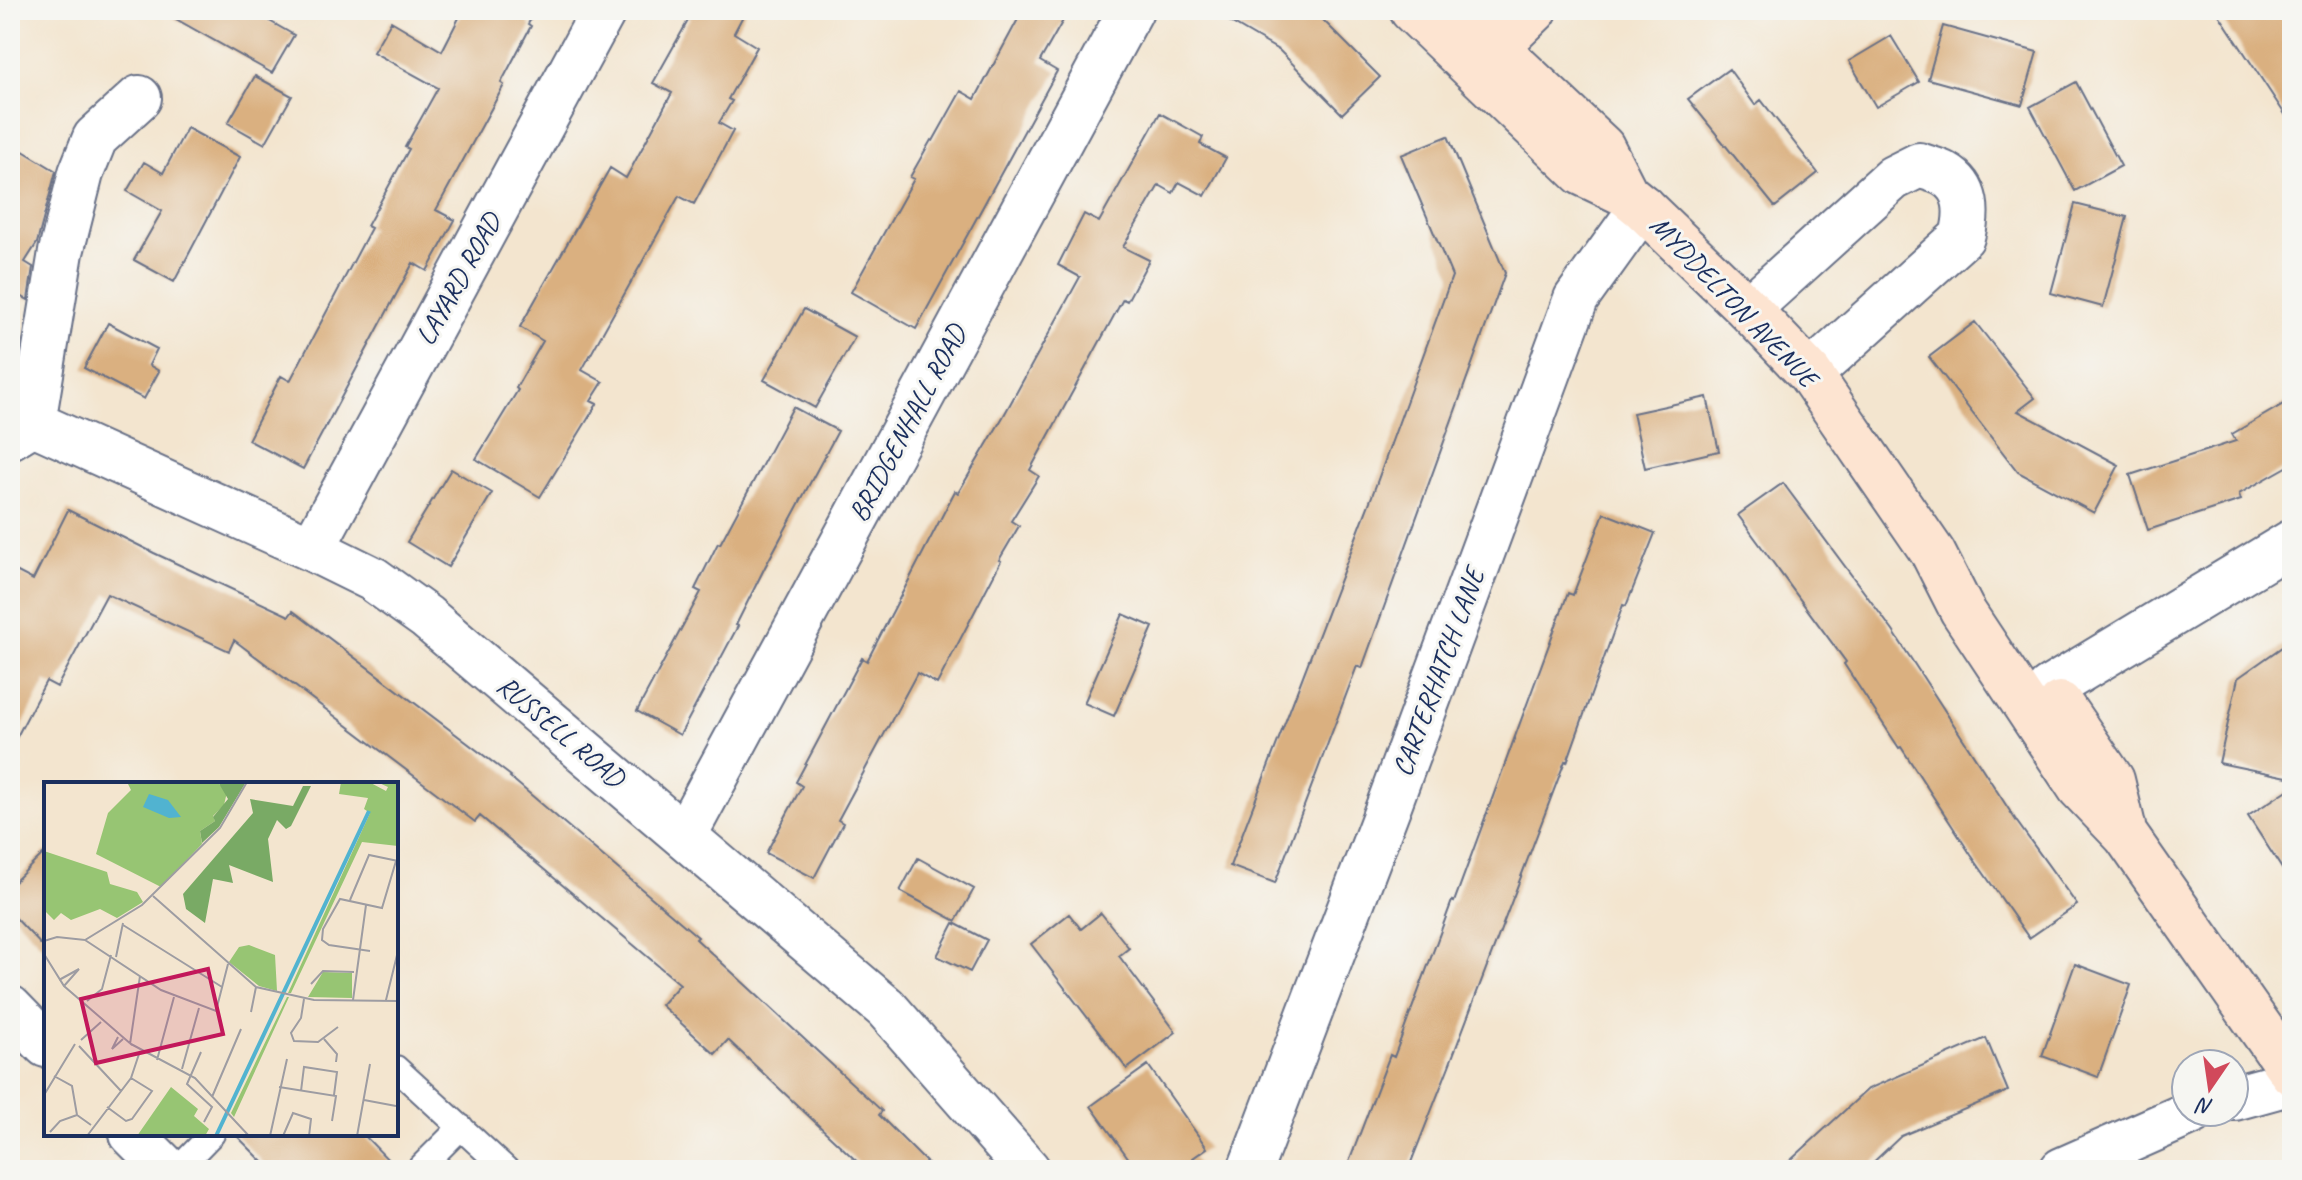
<svg xmlns="http://www.w3.org/2000/svg" width="2302" height="1180" viewBox="0 0 2302 1180" font-family="Caveat,sans-serif">
	<style>
		.building { fill: #dab080 }
		.lines { fill: none; stroke-linecap: round; stroke-linejoin: round }
		.lane-casing { stroke: #676f86; stroke-width: 28 }
		.street-casing { stroke: #676f86; stroke-width: 48 }
		.secondary-casing { stroke: #676f86; stroke-width: 48 }
		.lane { stroke: #fff; stroke-width: 24 }
		.street { stroke: #fff; stroke-width: 44 }
		.secondary { stroke: #fde4d1; stroke-width: 44 }
		.labels { text-anchor: middle; dominant-baseline: central; stroke-width: 6; stroke-linejoin: round; paint-order: stroke }
		.street-label { font-size: 28px; fill: #1b2f5e; stroke: #f6f6f2 }
		.inset-river { fill: none; stroke: #51b3d0; stroke-width: 4 }
		.inset-road { fill: none; stroke: #9d9ca2; stroke-width: 2 }
		.view { fill: #c2185b; fill-opacity: 0.15; stroke: #c2185b; stroke-width: 4 }
		.inset-edge { fill: none; stroke: #1b2f5e; stroke-width: 4 }
	</style>
	<rect width="100%" height="100%" fill="#f6f6f2"/>
	<filter id="ink" filterUnits="userSpaceOnUse"><feTurbulence type="fractalNoise" baseFrequency=".0125" numOctaves="2"/><feDisplacementMap in="SourceGraphic" scale="16" xChannelSelector="R" yChannelSelector="G"/><feConvolveMatrix kernelMatrix="1 2 1 2 8 2 1 2 1" color-interpolation-filters="sRGB"/></filter>
	<filter id="wash" filterUnits="userSpaceOnUse"><feTurbulence type="fractalNoise" baseFrequency=".006" numOctaves="4" result="noise"/><feDisplacementMap in="SourceGraphic" scale="32" xChannelSelector="R" yChannelSelector="G"/><feGaussianBlur stdDeviation="1.8" result="paint"/><feColorMatrix in="noise" values="0 0 0 0 0 0 0 0 0 0 0 0 0 0 0 0 0 1.4 0 .05"/><feComposite in="paint" operator="in"/></filter>
	<g filter="url(#wash)">
		<rect width="100%" height="100%" fill="#f3e5cf"/>
		<g id="blocks">
			<!-- building -->
			<path class="building" d="M160,10H250L294,35L272,73Z
				M463,10H536L528,24L531,26L501,83L504,85L436,210L455,220L427,271L413,263L303,469L248,440L281,376L290,381L371,228L367,226L409,149L405,147L438,88L373,52L391,21L442,51Z
				M694,10H746L734,33L757,47L728,99L732,101L719,123L733,131L694,204L679,196L582,370L603,382L591,401L597,404L540,497L476,459L518,390L516,388L543,341L520,327L610,168L626,178L672,93L653,83Z
				M1023,10H1069L1040,61L1057,71L916,329L851,292L914,179L910,177L931,140L933,141L961,91L975,99Z
				M1210,10H1313L1380,77L1342,114L1280,51Z
				M2216,10H2279L2292,30V125Z
				M1943,26L2037,52L2022,105L1928,79Z
				M1891,36L1919,82L1876,107L1849,61Z
				M1729,69L1755,105L1761,100L1818,173L1775,207L1688,99Z
				M255,76L292,96L265,144L228,123Z
				M2076,82L2121,166L2075,191L2030,107Z
				M1160,113L1203,137L1200,144L1226,158L1205,196L1179,182L1173,193L1159,185L1123,247L1149,260L1127,301L1123,299L1030,470L1039,476L1011,521L1019,526L999,560L1001,561L937,684L917,673L838,820L843,823L814,878L766,853L802,786L796,782L862,658L867,661L955,491L958,493L1003,417L1080,277L1058,265L1084,214L1099,222Z
				M187,128L240,157L174,282L134,260L162,211L127,191L144,162L163,173Z
				M1448,136L1505,273L1362,668L1357,666L1275,883L1230,866L1372,496L1452,276L1401,155Z
				M10,143L56,171L37,243L25,262L33,267L28,300L10,290Z
				M2075,204L2127,217L2103,307L2051,293Z
				M804,309L855,337L815,408L764,380Z
				M1975,322L2035,398L2018,411L2119,465L2094,513L2018,472L1929,357Z
				M108,323L157,349L149,365L159,371L144,399L84,368Z
				M1707,397L1719,451L1645,468L1633,413Z
				M2292,399V464L2239,494L2241,500L2148,530L2130,475L2236,441L2232,434Z
				M793,407L838,431L765,567L736,625L738,626L680,735L637,711L701,592L695,589L718,543L720,544Z
				M451,469L492,493L448,567L407,542Z
				M1783,483L1893,631L2017,822L2077,905L2029,938L1971,855L1901,747L1899,748L1844,664L1846,662L1738,515Z
				M68,510L154,553L289,616L293,611L511,776L510,777L698,937L696,939L882,1111L879,1115L934,1170H866L728,1040L715,1054L661,1005L680,984L547,872L480,816L475,822L234,640L229,651L107,594L57,687L46,681L10,750V568L33,580Z
				M1604,513L1655,533L1626,606L1623,605L1567,762L1565,761L1449,1066L1408,1170H1346L1390,1055L1394,1057L1452,901L1454,902L1568,593L1573,595Z
				M1123,614L1153,627L1114,716L1084,703Z
				M2292,640V778L2219,763L2238,678Z
				M2292,787V884L2248,816Z
				M46,851V950L10,912V886Z
				M918,858L974,889L956,921L900,891Z
				M1101,913L1129,948L1119,956L1176,1032L1127,1069L1031,944L1069,914L1081,929Z
				M954,923L987,940L970,972L937,956Z
				M2075,964L2131,985L2098,1077L2042,1056Z
				M1986,1038L2008,1091L1901,1136L1865,1170H1780L1868,1089Z
				M1148,1065L1207,1148L1193,1158L1202,1170H1137L1091,1106Z
				M235,1134H363L398,1170H271Z"/>
		</g>
	</g>
	<g filter="url(#ink)">
		<use href="#blocks" fill-opacity="0" stroke="#676f86" stroke-width="2"/>
		<g class="lines">
			<defs>
				<path id="lane" d="M396,1068L507,1170
					M177,1170L212,1134
					M418,1170L461,1127"/>
				<path id="street" d="M1748,309L1893,178L1919,165C1927,168 1937,170 1944,174C1969,188 1968,214 1962,237L1810,374
					M33,423L61,252L81,173L95,138L139,98
					M10,437L33,423L312,549L373,579L426,617L886,1008L1028,1170
					M312,549L604,10
					M2049,689L2292,542
					M684,836L1131,10
					M10,1008L46,1045
					M2234,1098L2292,1082
					M132,1134L168,1170
					M1250,1170L1389,805L1576,299L1642,207
					M2062,1170L2193,1112"/>
				<path id="secondary" d="M1412,10L1582,173L1626,194L1642,207L1748,309L1810,374L1933,553L1962,610L2080,788L2126,836L2292,1073
					M1456,10L1602,147L1626,194
					M1476,67L1535,10
					M2060,704L2112,780L2123,826"/>
			</defs>
			<!-- lane casing -->
			<use href="#lane" class="lane-casing"/>
			<!-- street casing -->
			<use href="#street" class="street-casing"/>
			<!-- secondary casing -->
			<use href="#secondary" class="secondary-casing"/>
			<!-- lane -->
			<use href="#lane" class="lane"/>
			<!-- street -->
			<use href="#street" class="street"/>
			<!-- secondary -->
			<use href="#secondary" class="secondary"/>
		</g>
	</g>
	<g class="labels">
		<!-- street labels -->
		<g class="street-label">
			<text transform="translate(458 279) rotate(-61)">LAYARD ROAD</text>
			<text transform="translate(1734 301) rotate(46)">MYDDELTON AVENUE</text>
			<text transform="translate(907 423) rotate(-62)">BRIDGENHALL ROAD</text>
			<text transform="translate(1438 672) rotate(-70)">CARTERHATCH LANE</text>
			<text transform="translate(561 731) rotate(40)">RUSSELL ROAD</text>
		</g>
	</g>
	<!-- overview -->
	<g transform="translate(44 782)">
		<rect width="354" height="354" fill="#f3e5cf"/>
		<path d="M83,0H173L183,10L180,23L169,34L171,39L156,49L158,62L117,105L52,72L64,31L87,8ZM297,0H325L342,9L344,5L333,0H354V64L318,60L247,211H244L326,31L320,27L324,16L295,12ZM0,69L63,90L66,102L93,110L99,120L73,136L56,127L27,138L17,131L10,138L0,128ZM205,163L231,173L233,209L215,204L185,180L195,165ZM279,190L308,191V216L264,215ZM243,215H245L190,335L187,331ZM127,305L154,327L150,334L165,347L161,354H93Z" fill="#97c573"/>
		<path d="M174,0H202L175,45L158,61L156,49L171,39L169,35L184,17ZM259,4H267L247,44L242,47L233,38L224,57L229,100L185,83L189,101L169,97L161,141L142,127L139,112L209,31L206,17L249,24Z" fill="#79aa65"/>
		<path d="M105,12L124,18L137,35L125,36L99,25Z" fill="#51b3d0"/>
		<path class="inset-river" d="M172,354L325,29"/>
		<path class="inset-road" d="M109,114L212,205L270,218L354,219M306,118L325,73L354,79M79,143L178,205M41,158L117,208L172,229L184,182M0,159L13,155L41,158L98,123L176,46L203,0M326,169L285,163L278,158L279,147L296,117L338,126L352,79M0,172L20,204L88,263M72,175L79,141M15,198L35,187L20,204M267,202L279,189L310,190M260,217L257,236L247,251L250,259L274,260L294,245M309,218L322,123M342,218L354,169M43,219L58,207L67,173M207,230L212,205M74,255L68,267L79,257M280,257L293,272L292,280M37,258L57,240M86,262L96,194M87,262L151,296L205,354M35,264L77,309M157,270L143,302L168,325L160,340M113,278L130,215M138,287L155,226M10,294L28,304L33,333L47,343M235,305L292,314L288,339M257,309L260,285L293,290L290,313M0,313L31,262M168,315L197,247M320,318L352,324M63,325L82,339L88,337L108,309L87,296M6,350L16,339L33,333M43,354L87,296L96,269M226,354L243,277M239,354L249,331L267,337L265,354M313,354L326,282"/>
		<path class="view" d="M164,187L179,252L52,281L37,217Z"/>
		<rect width="354" height="354" class="inset-edge"/>
	</g>
	<!-- margin -->
	<rect width="2302" height="1180" fill="none" stroke="#f6f6f2" stroke-width="40"/>
	<!-- north arrow -->
	<g transform="translate(2210 1088) rotate(193)"><circle r="38" fill="#f6f6f2" stroke="#9ea6b7" stroke-width="2"/>
	<path d="M0-6L14 30L0 20L-14 30Z" fill="#d1495b"/>
	<text y="-12" font-size="22" font-weight="bold" text-anchor="middle" fill="#1b2f5e">N</text>
	</g>
</svg>
